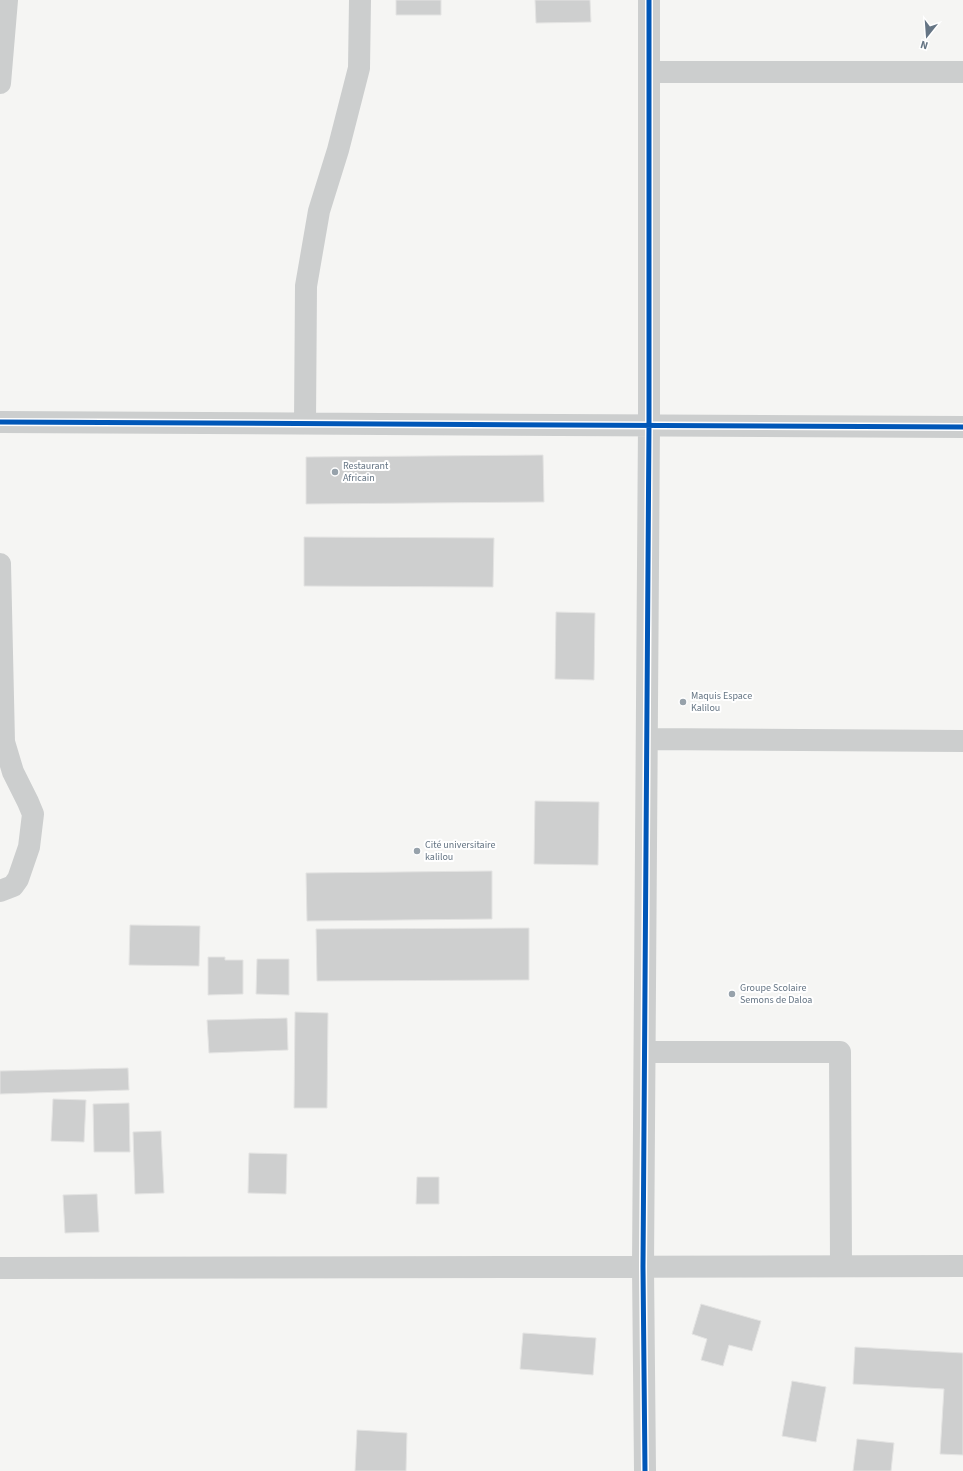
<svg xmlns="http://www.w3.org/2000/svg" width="963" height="1471" viewBox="0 0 963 1471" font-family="'Source Sans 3',sans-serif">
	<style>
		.building { fill: #cecfcf; stroke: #e4e4e3 }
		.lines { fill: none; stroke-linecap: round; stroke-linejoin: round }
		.minor { stroke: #cccece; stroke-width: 22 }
		.cycleway-casing { stroke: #fff; stroke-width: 8 }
		.cycleway { stroke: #0057b8; stroke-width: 5 }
		.poi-dot { fill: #97a2ab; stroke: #fff; stroke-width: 1.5 }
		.labels { text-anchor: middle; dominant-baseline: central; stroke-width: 4; stroke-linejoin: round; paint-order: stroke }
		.poi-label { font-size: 10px; fill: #657584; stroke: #fff; text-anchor: start }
	</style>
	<rect width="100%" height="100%" fill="#f5f5f3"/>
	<!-- building -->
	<path class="building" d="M396,0H441V15H396Z
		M535,0H590L591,22L536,23Z
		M543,455L544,502L306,504V457Z
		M304,537L494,538L493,587L304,586Z
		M556,612L595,613L594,680L555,679Z
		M535,801L599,802L598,865L534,864Z
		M492,871V919L307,921L306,873Z
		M130,925L200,926L199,966L129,965Z
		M529,928V980L317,981L316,929Z
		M208,957H225V960H243V994L208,995Z
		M257,959H289V995L256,994Z
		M295,1012L328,1013L327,1108H294Z
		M287,1018L288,1050L209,1053L207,1020Z
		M128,1068L129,1090L0,1094V1071Z
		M53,1099L86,1100L84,1142L51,1141Z
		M129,1103L130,1152H94L93,1104Z
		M161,1131L164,1193L135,1194L133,1132Z
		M249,1153L287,1154L286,1194L248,1193Z
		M417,1177H439V1204H416Z
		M97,1194L99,1232L65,1233L63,1195Z
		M701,1304L761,1321L752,1351L729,1345L723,1366L701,1360L707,1339L692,1334Z
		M523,1333L596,1338L593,1375L520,1369Z
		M855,1347L963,1353V1455L940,1454L944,1389L853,1384Z
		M792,1381L826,1387L816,1442L782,1436Z
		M357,1430L407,1433L406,1471H355Z
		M857,1439L894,1443L891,1471H853Z"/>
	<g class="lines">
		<!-- minor -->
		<path class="minor" d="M649,72H963
			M0,83L7,0
			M0,422L963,427
			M305,423L306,286L319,211L338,150L359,68L360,0
			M0,564L4,742L13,772L28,802L33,814L29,847L18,879L13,886L0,891
			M647,739L963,741
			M645,1052H840L841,1266
			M0,1268L963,1266
			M645,1471L643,1267L649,424V0"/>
		<defs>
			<path id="cycleway" d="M0,422L963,427
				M645,1471L643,1267L649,424V0"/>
		</defs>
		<!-- cycleway casing -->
		<use href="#cycleway" class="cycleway-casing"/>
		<!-- cycleway -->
		<use href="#cycleway" class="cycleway"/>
	</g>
	<!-- markers -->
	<g class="poi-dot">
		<circle cx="335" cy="472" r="4"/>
		<circle cx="683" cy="702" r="4"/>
		<circle cx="417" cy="851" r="4"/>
		<circle cx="732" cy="994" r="4"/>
	</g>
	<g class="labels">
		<!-- poi labels -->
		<g class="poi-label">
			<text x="343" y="466">Restaurant<tspan x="343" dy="12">Africain</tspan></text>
			<text x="691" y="696">Maquis Espace<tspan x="691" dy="12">Kalilou</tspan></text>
			<text x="425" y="845">Cité universitaire<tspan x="425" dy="12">kalilou</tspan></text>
			<text x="740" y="988">Groupe Scolaire<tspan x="740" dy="12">Semons de Daloa</tspan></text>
		</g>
	</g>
	<!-- north arrow -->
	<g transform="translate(927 36) rotate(197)" stroke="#ffffff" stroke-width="3" paint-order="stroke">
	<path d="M0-3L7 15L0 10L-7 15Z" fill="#657584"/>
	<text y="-6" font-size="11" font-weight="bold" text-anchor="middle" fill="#657584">N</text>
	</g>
</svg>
